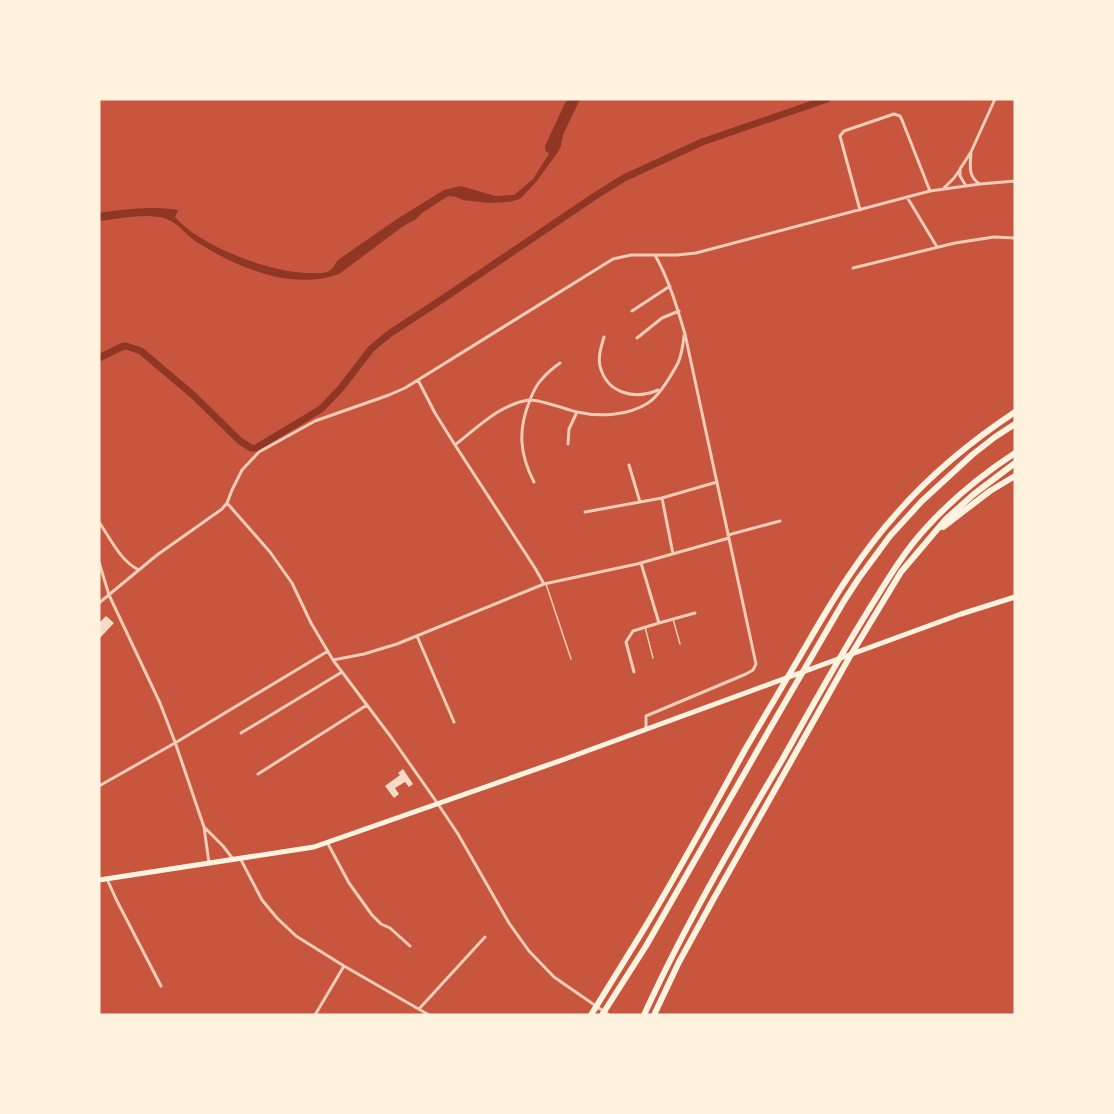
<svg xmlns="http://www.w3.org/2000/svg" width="1114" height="1114" viewBox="0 0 1114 1114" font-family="Raleway,sans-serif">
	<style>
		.water { fill: #8f3625 }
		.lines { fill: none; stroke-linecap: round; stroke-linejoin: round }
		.canal { stroke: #8f3625; stroke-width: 7 }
		.building { fill: #f7dbc8 }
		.service { stroke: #f1ccb7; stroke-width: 1.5 }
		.minor { stroke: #f1ccb7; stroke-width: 3 }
		.primary { stroke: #fff3e0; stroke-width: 5 }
		.motorway { stroke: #fff3e0; stroke-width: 6 }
	</style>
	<rect width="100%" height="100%" fill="#c8553d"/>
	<!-- water -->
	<path class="water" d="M567,99H580L563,135L561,146L558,152L536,182L520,199L509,202L489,203L463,200L456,197L448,196L422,213L416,219L402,227L339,274C294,291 238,268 200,244C188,238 180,224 167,219C148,212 119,219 99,221V213C125,209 152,206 178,210L175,217C201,247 271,273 311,273C317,273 324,274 329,271C334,269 334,264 338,260L397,219L444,190L461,186L495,196L514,195L533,179L549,154L545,150V146Z"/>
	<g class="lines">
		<!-- canal -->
		<path class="canal" d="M99,358L121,347L126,346L141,351L193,395L240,441L251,448H256L321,409L341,388L371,349L389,334L441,300L595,196L624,178L702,142L827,99"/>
	</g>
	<!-- building -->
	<path class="building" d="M106,616L114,623L99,639V623Z
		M403,769L413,784L409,787L405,782L395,788L399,794L394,798L385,786L400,775L398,773Z"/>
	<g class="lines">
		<!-- service -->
		<path class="service" d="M546,584L571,659
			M673,619L680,644
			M645,627L653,658"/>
		<!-- minor -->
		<path class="minor" d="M971,153C970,166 968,177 980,184
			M966,186L960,176V169L971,152L995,99
			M944,188L954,178L959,171
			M907,197L937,247
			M860,210L840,136L844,131L894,114L900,116L902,120L930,191
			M853,268L955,243L994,237L1015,238
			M632,311L670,286
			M604,337C601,347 598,357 600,366C607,394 635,400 658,390
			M637,338L662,318L679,311
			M418,380L435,413L455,445L535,568L544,584
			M568,444L569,429L577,412
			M455,445C477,428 499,405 528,400C540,399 564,409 577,412C599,417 628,416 648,403C659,396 672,374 678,363C682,354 683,345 684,336
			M629,465L640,502
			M534,482C519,453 518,429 530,400C533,392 536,385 542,379C547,373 553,368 560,363
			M227,503L270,552L292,583L311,623L333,660L391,737L438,804L458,834L509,923L529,951L554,977L609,1015
			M585,512L662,498
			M99,522C110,538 121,562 139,570
			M728,535L780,521
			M673,554L662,498L717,482
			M99,562L109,595L160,703L175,742L204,827L209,863
			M641,563L659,623L695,613
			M99,603L157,555L222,509L227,503L232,490L242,470L259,452L315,421L389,395L405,388L613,259L631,255H677L696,253L930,191L980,184L1015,181
			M417,636L454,722
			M333,660L364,654L397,644L544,584L637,564L729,538
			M634,672L626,642L633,631L659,623
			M646,729V716L746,674L753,670L756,664L685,334C677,307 669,280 655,255
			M241,733L342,672
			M258,774L367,705
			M99,786L175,743L328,651
			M204,827L223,846L233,859
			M327,842L349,883L372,915L381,924L390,928L410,946
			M240,858L262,900L277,918L296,936L344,966L429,1015
			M107,879L116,899L161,986
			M419,1009L485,937
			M315,1015L344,966"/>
		<!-- primary -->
		<path class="primary" d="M99,880L314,847L565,759L961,614L1015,597"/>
		<!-- motorway -->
		<path class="motorway" d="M943,527L990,491L1015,476
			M591,1015C606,991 621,966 636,942C675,879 710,813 746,748C766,714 786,680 806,646C833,599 861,553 898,512C932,473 973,440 1015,412
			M602,1015L646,946L776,718L844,601L859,578L890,536L922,501L972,455L995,437L1015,424
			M644,1015C684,927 733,843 782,760C810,710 838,659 868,611C886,582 903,553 925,529C951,500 983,474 1015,453
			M654,1015L679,962L713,900L849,658L901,572L946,519L974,494L1015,463"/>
	</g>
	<!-- border -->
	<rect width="1114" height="1114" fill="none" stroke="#fff3e0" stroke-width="201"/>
</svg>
